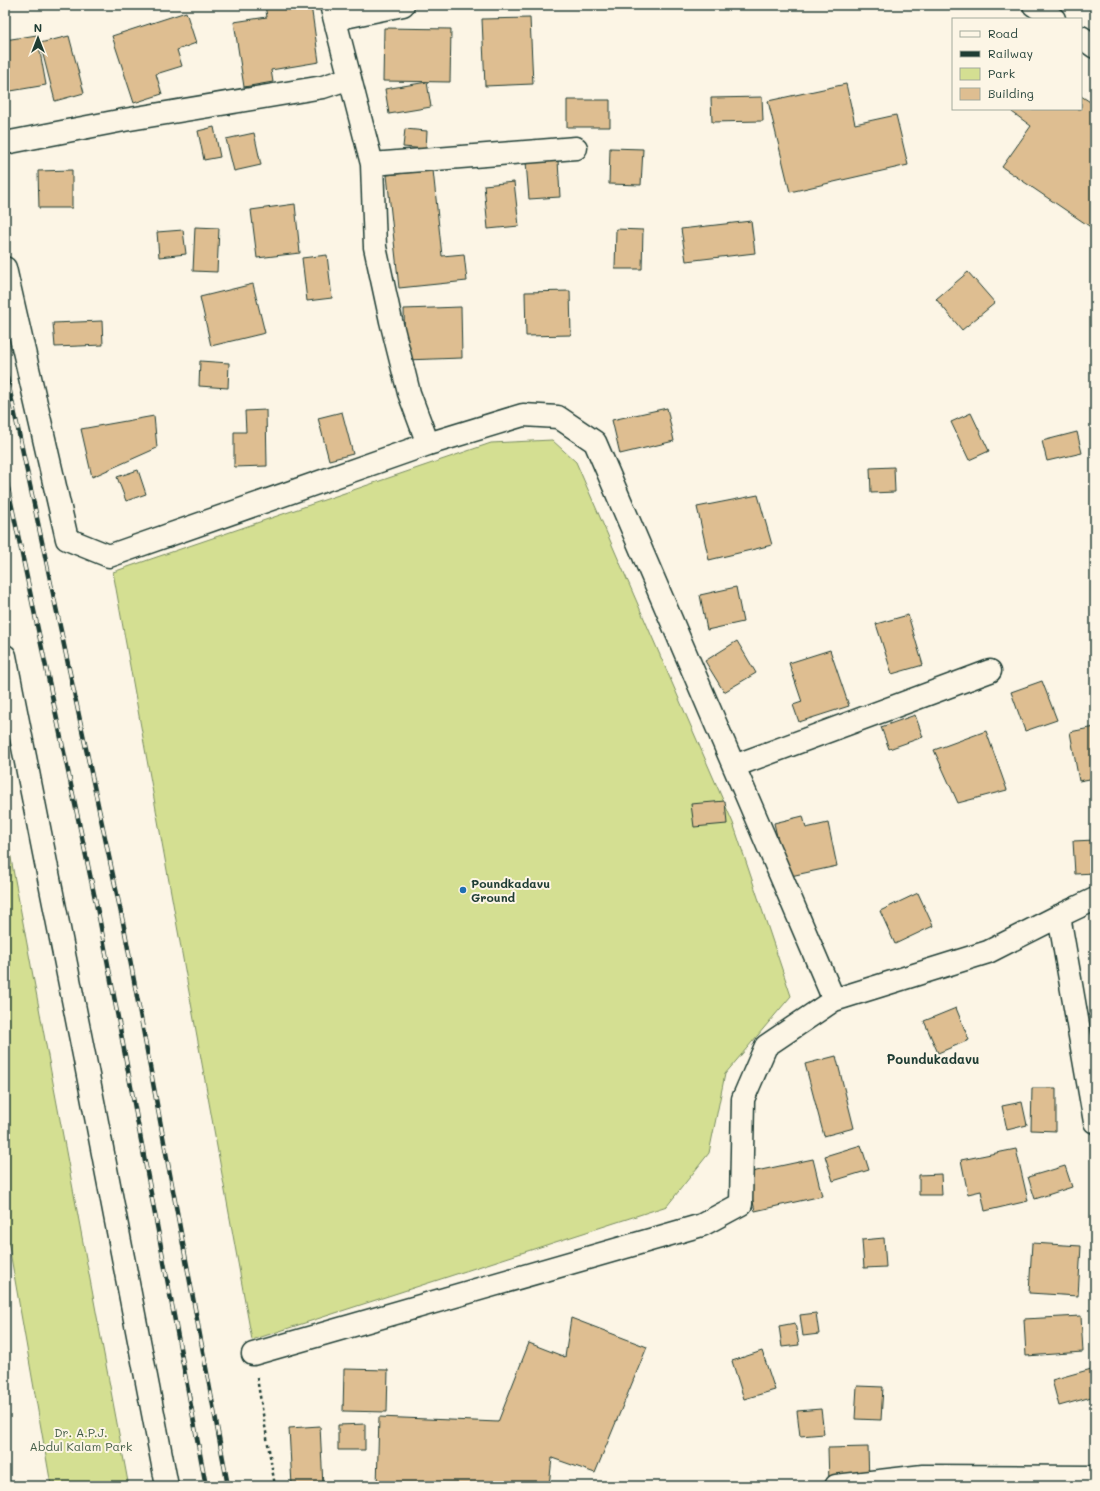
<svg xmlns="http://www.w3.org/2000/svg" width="1100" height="1491" viewBox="0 0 1100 1491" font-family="Mali,sans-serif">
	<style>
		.green { fill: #d4df92; stroke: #7a8e63 }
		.building { fill: #debe91; stroke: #1f3d34 }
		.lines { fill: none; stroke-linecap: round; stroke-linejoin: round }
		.minor-casing { stroke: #1f3d34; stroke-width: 25 }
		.secondary-casing { stroke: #1f3d34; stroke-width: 25 }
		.path { stroke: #1f3d34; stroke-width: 2.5; stroke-dasharray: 3 3; stroke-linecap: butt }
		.minor { stroke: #fcf5e5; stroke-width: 22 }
		.secondary { stroke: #fcf5e5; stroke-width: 22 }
		.rail-casing { stroke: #1f3d34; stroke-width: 4.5 }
		.rail { stroke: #fcf5e5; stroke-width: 3; stroke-dasharray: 9; stroke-linecap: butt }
		.poi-dot { fill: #1f6fb2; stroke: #fcf5e5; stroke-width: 1.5 }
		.labels { text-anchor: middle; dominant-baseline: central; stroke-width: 4; stroke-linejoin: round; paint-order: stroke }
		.poi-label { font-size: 12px; font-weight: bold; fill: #1f3d34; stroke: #fcf5e5; text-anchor: start }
		.park-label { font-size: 12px; fill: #435d47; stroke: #fcf5e5 }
		.neighbourhood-label { font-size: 13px; font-weight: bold; fill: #1f3d34; stroke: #fcf5e5 }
	</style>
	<rect width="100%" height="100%" fill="#fcf5e5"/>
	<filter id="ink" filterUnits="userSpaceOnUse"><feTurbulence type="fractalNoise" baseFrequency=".025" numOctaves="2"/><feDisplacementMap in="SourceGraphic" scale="8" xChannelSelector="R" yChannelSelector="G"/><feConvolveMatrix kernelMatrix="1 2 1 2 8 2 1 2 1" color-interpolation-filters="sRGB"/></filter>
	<g filter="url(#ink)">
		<!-- green -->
		<path class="green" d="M552,440L576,462L733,823L791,996L725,1074L709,1153L667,1206L252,1340L113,572L491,443Z
			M5,821L12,864L128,1482L51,1485L5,1223Z"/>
		<!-- building -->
		<path class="building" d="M265,5H311L319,62L271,70L273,82L244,87L234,22L267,17Z
			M186,12L196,43L177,50L182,66L156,74L162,94L134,103L112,36Z
			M530,18L533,84L485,86L482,19Z
			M384,28L451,29L450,82L383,81Z
			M37,35L46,85L5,92V40Z
			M69,36L84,93L55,101L40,43Z
			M427,82L431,107L389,114L385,89Z
			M846,84L855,124L896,115L908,165L790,192L768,101Z
			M1081,96L1095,105V230L1002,167L1031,126L1012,112L1014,109H1081Z
			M762,97L763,121L712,122L711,98Z
			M567,100H610V127H567Z
			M214,127L220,157L204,160L198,131Z
			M405,129L427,131L426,149L403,147Z
			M254,133L261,165L234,171L226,139Z
			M610,148L643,149L641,185L609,184Z
			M558,160L560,197L529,199L526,162Z
			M72,170V208H39L38,171Z
			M433,170L442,256L464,254L467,281L399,288L387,175Z
			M514,182L519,226L488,229L484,185Z
			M295,204L300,253L257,258L251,210Z
			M751,221L755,253L686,261L681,229Z
			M195,227L219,228L217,272L193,271Z
			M616,229L643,230L642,269H615Z
			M183,230L186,254L159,257L157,232Z
			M327,255L332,298L307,301L302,258Z
			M968,272L995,303L962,330L936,299Z
			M253,284L265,333L211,346L200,297Z
			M570,291L571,335L526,336L525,292Z
			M461,307L462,358L405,360L404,309Z
			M102,321L103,345L55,347L53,323Z
			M200,361L229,363L228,388L199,386Z
			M667,408L674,441L620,454L612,420Z
			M266,410L267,466L234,467V432H246L245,411Z
			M342,412L353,454L329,460L318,418Z
			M971,413L989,451L969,460L951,422Z
			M154,416L157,448L92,477L81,429Z
			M1077,432L1082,453L1047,461L1042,441Z
			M894,467L895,492L871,493L870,468Z
			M138,470L146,494L126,501L117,477Z
			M758,495L772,545L709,560L697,507Z
			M736,587L743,622L707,630L700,595Z
			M908,615L923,665L892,674L876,624Z
			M737,641L756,673L724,692L705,661Z
			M830,650L849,706L799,722L793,705L802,702L789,663Z
			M1042,681L1057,720L1025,731L1011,692Z
			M915,715L923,737L889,749L881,727Z
			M1095,727V778L1079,781L1070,732Z
			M986,731L1007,790L958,803L934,750Z
			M725,801L727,824L694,827L691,804Z
			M803,816L806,828L828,823L837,866L786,877L774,823Z
			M1095,840V873L1075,874L1073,841Z
			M918,893L933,926L895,944L880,911Z
			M956,1008L969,1040L938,1053L924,1021Z
			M836,1056L854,1128L824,1136L805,1064Z
			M1032,1088H1056V1131L1031,1130Z
			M1022,1102L1027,1125L1007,1130L1002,1106Z
			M861,1145L869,1170L833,1181L825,1156Z
			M1016,1149L1028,1201L985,1211L981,1191L968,1194L961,1160Z
			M813,1159L822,1196L755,1211L747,1173Z
			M1065,1166L1072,1187L1035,1199L1028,1177Z
			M941,1174L942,1195H919V1175Z
			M884,1238L886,1267L864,1268L862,1240Z
			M1032,1243L1081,1246L1078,1296L1029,1293Z
			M816,1313L819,1334L803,1336L800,1315Z
			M1081,1316L1083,1352L1026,1356L1024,1319Z
			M571,1318L647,1347L595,1473L552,1458L549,1486H377L379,1417L498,1422L529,1343L565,1357Z
			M795,1323L799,1345L782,1347L779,1326Z
			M762,1351L775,1390L744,1399L732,1361Z
			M1095,1368V1396L1059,1406L1052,1380Z
			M344,1369L388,1370L387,1412L343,1411Z
			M857,1386L883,1387L881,1420L855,1419Z
			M821,1409L824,1434L800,1436L797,1411Z
			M365,1424V1450H338V1425Z
			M320,1426L323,1486H292L289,1428Z
			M868,1447L869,1483L829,1484L828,1448Z"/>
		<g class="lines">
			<defs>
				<path id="minor" d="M331,5L372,164L375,247L391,321L409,393L428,444L523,415L558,417L595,442L834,1000L988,952L1059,916L1095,1122
					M1034,5L1054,19
					M335,19L403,5
					M1081,37L1095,47
					M5,143L124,120L323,87L350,78
					M372,164L576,148
					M5,268L67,539L109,556L428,444
					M734,766L990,671
					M1059,916L1095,899
					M253,1354L702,1225L741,1204L743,1099L766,1046L834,1000
					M836,1486L923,1476L1095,1477"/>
				<path id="secondary" d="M5,656L86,1065L167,1486"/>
			</defs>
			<!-- minor casing -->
			<use href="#minor" class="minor-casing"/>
			<!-- secondary casing -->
			<use href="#secondary" class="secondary-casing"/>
			<!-- path -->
			<path class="path" d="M257,1378L275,1486"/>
			<!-- minor -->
			<use href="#minor" class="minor"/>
			<!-- secondary -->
			<use href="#secondary" class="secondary"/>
			<defs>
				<path id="rail" d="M5,368L124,927L228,1486
					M5,474L100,922L206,1486"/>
			</defs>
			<!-- rail casing -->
			<use href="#rail" class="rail-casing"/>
			<!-- rail -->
			<use href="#rail" class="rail"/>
		</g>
	</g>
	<!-- markers -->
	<circle class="poi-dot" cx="463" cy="890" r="4"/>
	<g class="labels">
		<!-- poi labels -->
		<g class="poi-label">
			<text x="471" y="883">Poundkadavu<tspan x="471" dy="14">Ground</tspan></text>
		</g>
		<!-- park labels -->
		<g class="park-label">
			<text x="81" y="1432">Dr. A.P.J.<tspan x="81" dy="14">Abdul Kalam Park</tspan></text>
		</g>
		<!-- neighbourhood labels -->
		<g class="neighbourhood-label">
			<text x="933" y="1058">Poundukadavu</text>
		</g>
	</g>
	<!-- margin -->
	<rect width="1100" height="1491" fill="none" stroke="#fcf5e5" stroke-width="20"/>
	<rect x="10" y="10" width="1080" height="1471" fill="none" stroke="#1f3d34" stroke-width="1.5" filter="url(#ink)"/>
	<!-- legend -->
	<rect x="952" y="18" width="130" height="92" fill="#fcf5e5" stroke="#a4ab9e"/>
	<rect x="960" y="31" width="20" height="6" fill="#fcf5e5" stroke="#a4ab9e"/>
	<text x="988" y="38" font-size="12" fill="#1f3d34">Road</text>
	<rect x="960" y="51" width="20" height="6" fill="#1f3d34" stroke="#a4ab9e"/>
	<text x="988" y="58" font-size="12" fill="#1f3d34">Railway</text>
	<rect x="960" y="68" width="20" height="12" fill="#d4df92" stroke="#a4ab9e"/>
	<text x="988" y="78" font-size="12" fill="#1f3d34">Park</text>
	<rect x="960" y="88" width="20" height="12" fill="#debe91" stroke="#a4ab9e"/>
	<text x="988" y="98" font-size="12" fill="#1f3d34">Building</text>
	<!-- north arrow -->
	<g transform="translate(38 38)" stroke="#fcf5e5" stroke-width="3" paint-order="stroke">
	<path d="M0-3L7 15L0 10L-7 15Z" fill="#1f3d34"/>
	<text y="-6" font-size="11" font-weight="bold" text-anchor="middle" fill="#1f3d34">N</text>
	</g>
</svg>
